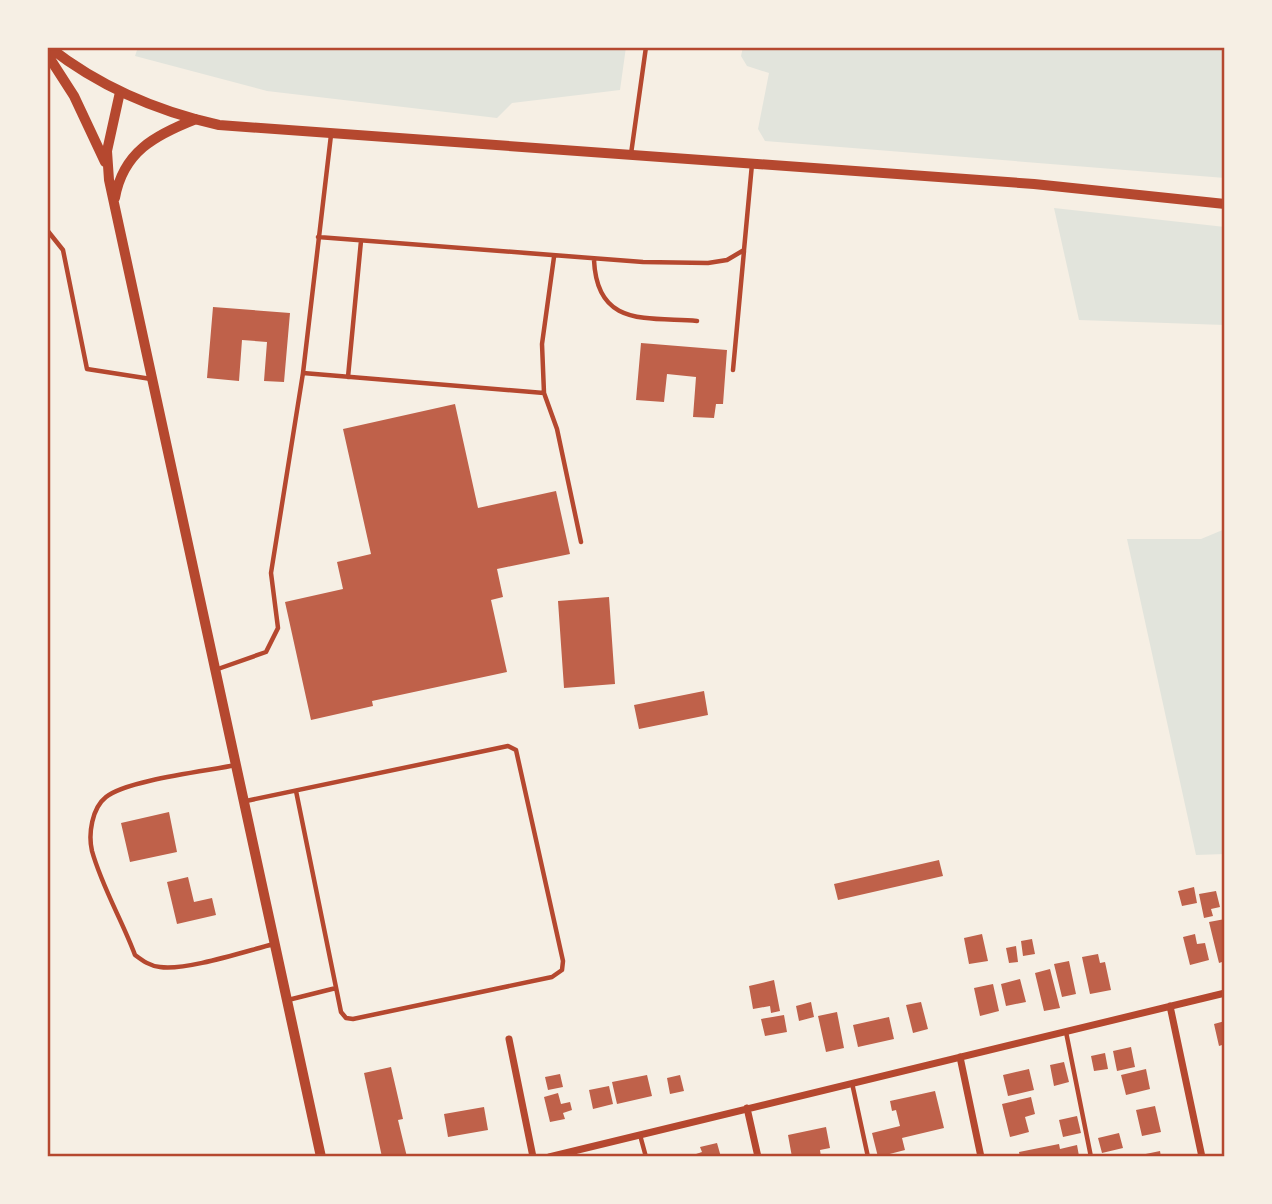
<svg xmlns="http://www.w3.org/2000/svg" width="1272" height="1204" viewBox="0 0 1272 1204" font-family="Commissioner,sans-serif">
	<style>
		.green { fill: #e2e4dc }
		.building { fill: #bf614a }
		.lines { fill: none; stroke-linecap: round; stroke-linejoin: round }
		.service { stroke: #b5482f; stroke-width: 4.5 }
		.minor { stroke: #b5482f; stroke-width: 7 }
		.tertiary { stroke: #b5482f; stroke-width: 10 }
		.neatline { fill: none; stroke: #b5482f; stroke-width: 2.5 }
	</style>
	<rect width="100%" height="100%" fill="#f6efe4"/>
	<!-- green -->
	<path class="green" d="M138,47H626L620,90L512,103L497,118L267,91L135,56Z
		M743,47H1225V178L765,141L758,129L769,73L747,66L741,56Z
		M1054,208L1225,227V325L1079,320Z
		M1225,529V854L1196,855L1127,539H1201Z"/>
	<!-- building -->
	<path class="building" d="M213,307L290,313L284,382L264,381L267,342L242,340L239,381L207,378Z
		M641,343L727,350L723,404H716L714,418L693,417L696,377L667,374L664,402L636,400Z
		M455,404L478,508L556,491L570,554L497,569L503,597L491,600L507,672L372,701L373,706L311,720L285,602L343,589L337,562L371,554L343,429Z
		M609,597L615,684L564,688L558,601Z
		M704,691L708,715L639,729L634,705Z
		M169,812L177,852L130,862L121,823Z
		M939,860L943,876L838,900L834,884Z
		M188,877L194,902L212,898L216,915L177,924L167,882Z
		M1194,887L1197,903L1182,906L1178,891Z
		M1216,891L1220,907L1211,909L1213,916L1204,918L1199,894Z
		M1225,919V961L1219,963L1209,922Z
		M982,934L988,961L969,964L964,938Z
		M1195,934L1197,944L1205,943L1209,960L1190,965L1183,937Z
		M1032,939L1035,954L1023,956L1021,941Z
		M1016,946L1018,962L1009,963L1006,948Z
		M1098,954L1100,963L1105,962L1111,990L1090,994L1082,957Z
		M1069,961L1076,994L1062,997L1054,964Z
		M1050,969L1060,1008L1044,1011L1035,973Z
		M1020,979L1026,1002L1006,1006L1001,984Z
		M774,980L780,1011L771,1013L770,1006L753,1009L749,986Z
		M993,984L999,1011L980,1016L974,988Z
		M811,1002L814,1017L799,1021L796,1006Z
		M921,1002L928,1029L913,1033L906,1005Z
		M837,1012L844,1048L826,1052L818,1016Z
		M784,1015L787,1032L765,1036L761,1019Z
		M889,1017L894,1039L858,1047L853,1025Z
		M1225,1021V1044L1219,1046L1214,1024Z
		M1131,1047L1135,1067L1117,1071L1113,1051Z
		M1105,1053L1108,1069L1094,1071L1091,1056Z
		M1064,1062L1069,1082L1054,1086L1050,1065Z
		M391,1067L403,1119L398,1120L407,1157H382L364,1073Z
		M1029,1069L1034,1090L1008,1096L1003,1075Z
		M1146,1069L1150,1089L1126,1095L1121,1075Z
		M560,1074L563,1087L548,1090L545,1077Z
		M647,1075L652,1096L617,1104L612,1082Z
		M680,1075L684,1091L670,1094L667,1078Z
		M609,1086L613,1104L593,1109L589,1090Z
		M935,1091L944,1128L902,1138L905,1150L878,1157L872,1133L900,1126L896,1110L892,1111L890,1101Z
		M558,1093L561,1104L570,1102L572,1110L563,1113L565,1119L550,1122L544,1097Z
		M1031,1097L1035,1114L1025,1117L1029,1132L1010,1137L1002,1104Z
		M1155,1106L1161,1132L1142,1136L1136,1110Z
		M484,1107L488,1130L448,1137L444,1114Z
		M1077,1116L1081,1133L1063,1137L1059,1120Z
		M826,1127L830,1148L820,1150L821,1157H792L788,1135Z
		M1119,1133L1123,1148L1102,1153L1098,1138Z
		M717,1143L721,1157H687L702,1152L700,1147Z
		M1059,1144L1060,1149L1077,1145L1079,1156L1020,1157L1019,1152Z
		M1160,1151L1161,1157H1136V1156Z"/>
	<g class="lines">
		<!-- service -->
		<path class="service" d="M631,154L646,47
			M47,230L63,250L87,369L151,379
			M318,237L643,262L708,263L727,260L744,250L752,164
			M554,257L542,344L544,393L557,429L581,542
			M594,260C597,327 645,317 697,321
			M733,370L744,251
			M303,373L544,393
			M348,377L361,241
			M215,670L266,652L278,628L271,573L303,373L331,135
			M236,765C207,771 127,780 106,797C92,808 88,834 92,851C102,887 122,920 135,955C143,961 150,966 160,967C186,971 246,951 274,944
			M246,801L508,746L516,750L563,961L562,970L552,977L353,1019L346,1018L341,1012L296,791
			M288,1000L336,988
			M1066,1032L1091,1157
			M852,1083L868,1157
			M640,1135L646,1157"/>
		<!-- minor -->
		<path class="minor" d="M1170,1006L1202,1157
			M509,1039L533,1157
			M960,1057L981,1157
			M747,1108L758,1157
			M549,1157L1225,993"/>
		<!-- tertiary -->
		<path class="tertiary" d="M49,47C100,87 156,111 219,125L1034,184L1225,204
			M47,54L74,96L105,162
			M120,92L107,151L109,180L321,1157
			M115,198C123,152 155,135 196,119"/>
	</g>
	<!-- border -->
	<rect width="1272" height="1204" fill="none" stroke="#f6efe4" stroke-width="98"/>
	<rect x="49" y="49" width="1174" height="1106" class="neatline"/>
</svg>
